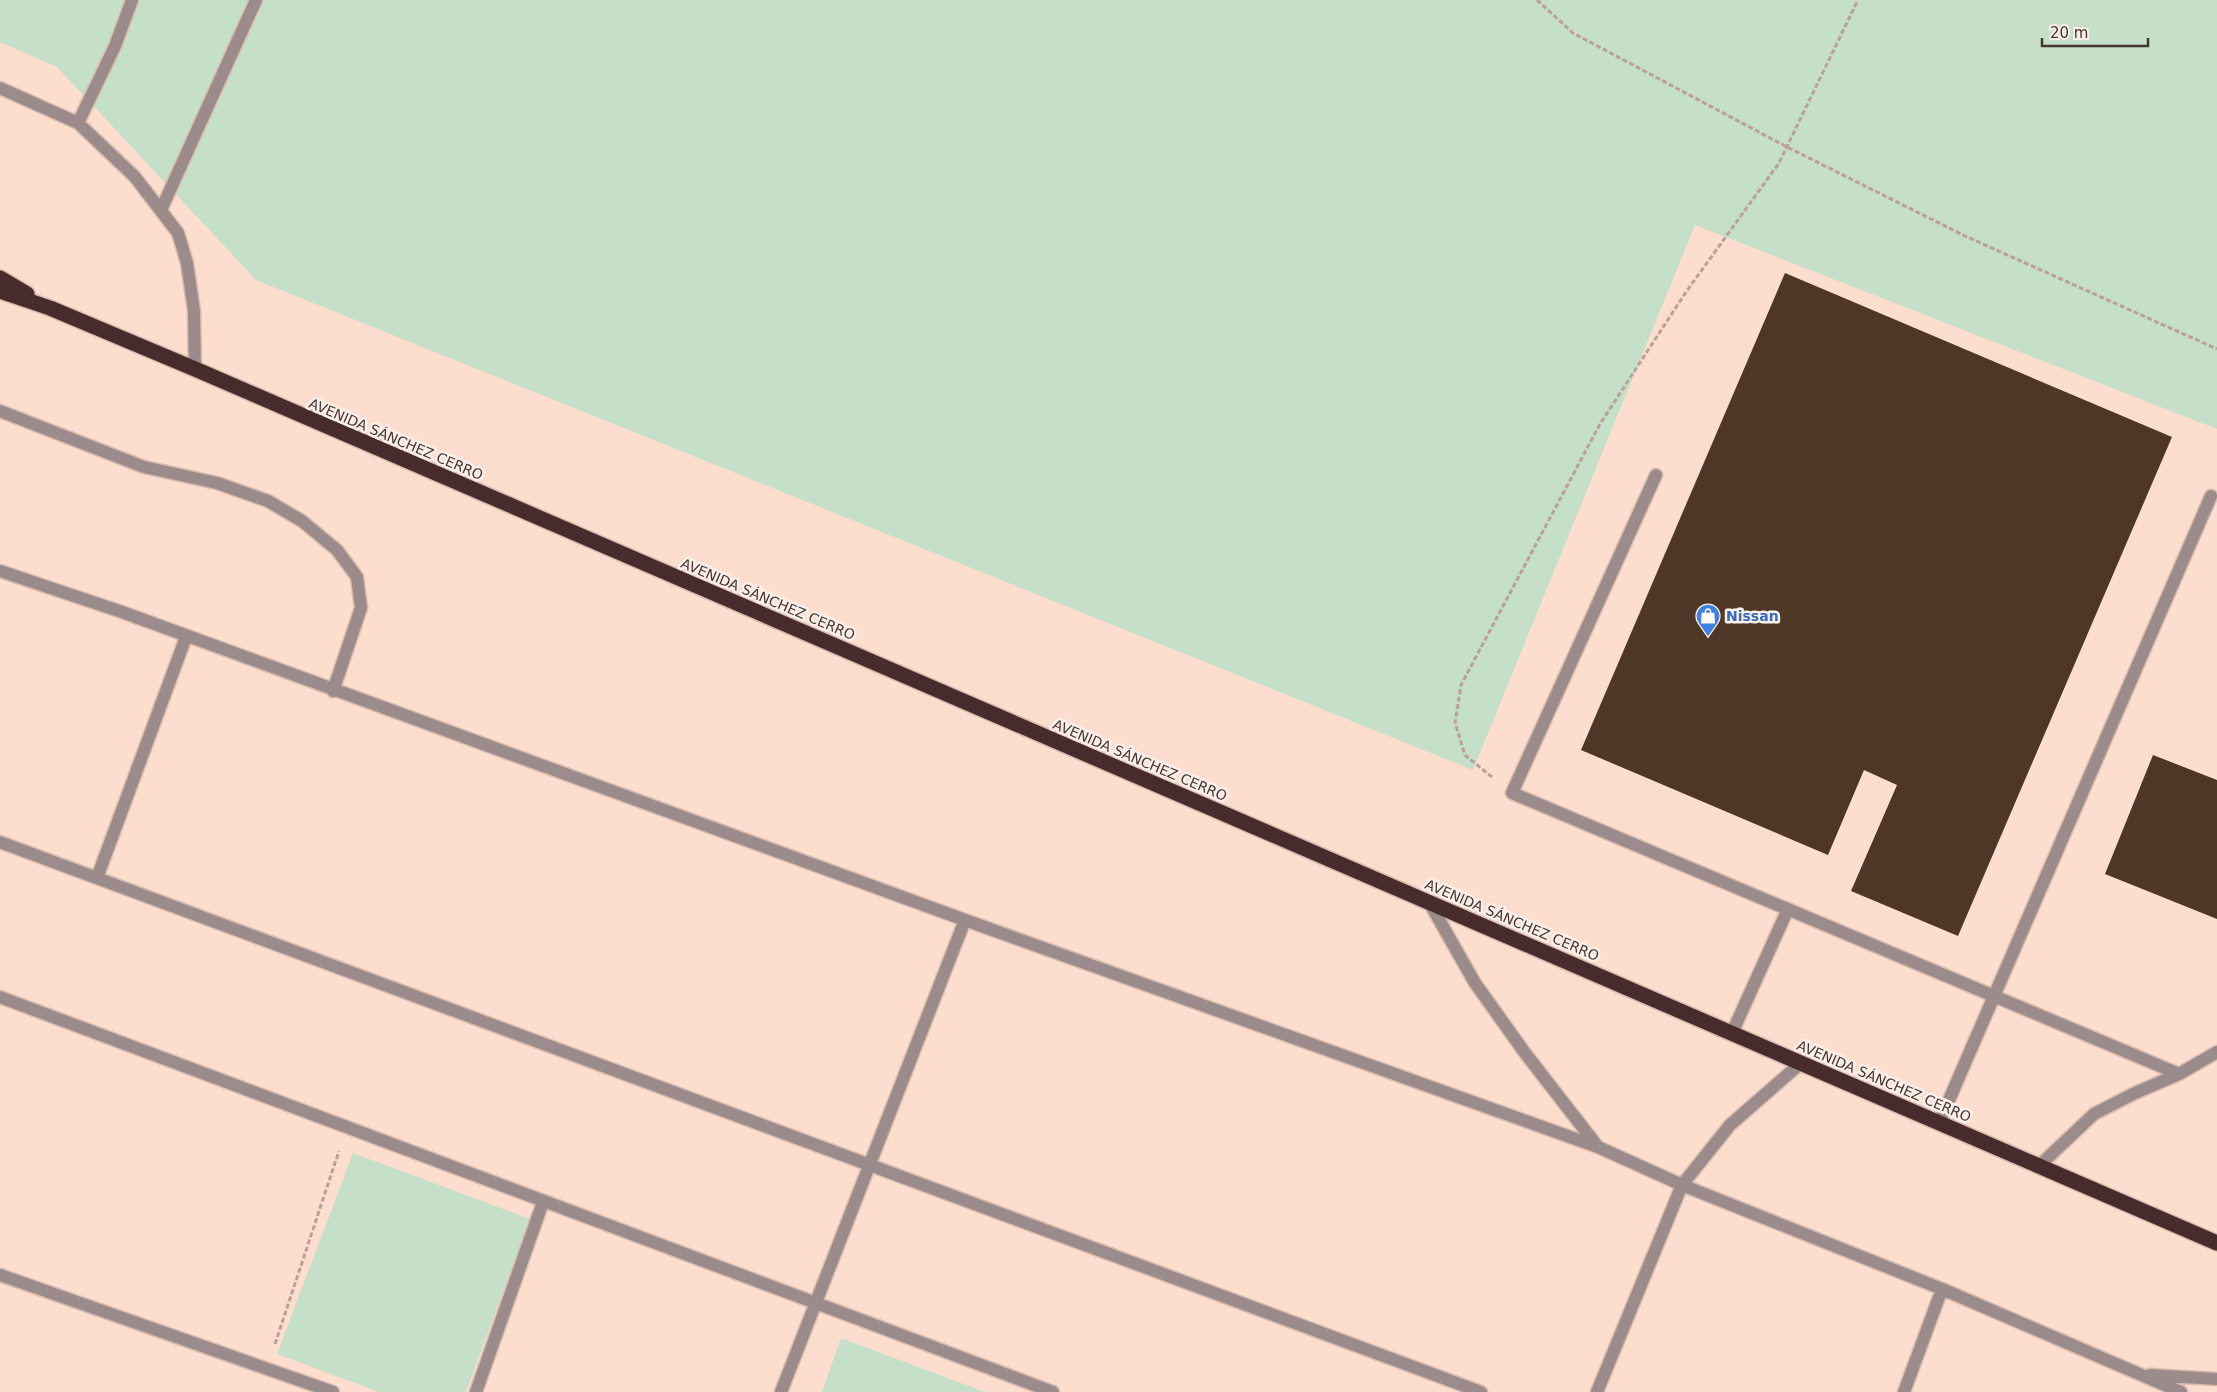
<svg xmlns="http://www.w3.org/2000/svg" width="2217" height="1392" viewBox="0 0 2217 1392" font-family="'DejaVu Sans',sans-serif">
	<style>
		.green { fill: #c6dfc8 }
		.building { fill: #4f3728 }
		.lines { fill: none; stroke-linecap: round; stroke-linejoin: round }
		.minor-casing { stroke: #d8bcaf; stroke-width: 15 }
		.highway-casing { stroke: #d8bcaf; stroke-width: 18 }
		.path { stroke: #baa196; stroke-width: 3; stroke-dasharray: 5 2.5; stroke-linecap: butt }
		.minor { stroke: #9b8c8b; stroke-width: 12 }
		.highway { stroke: #482c2b; stroke-width: 15 }
		.labels { text-anchor: middle; dominant-baseline: central; stroke-width: 5; stroke-linejoin: round; paint-order: stroke }
		.street-label { font-size: 14px; fill: #443731; stroke: #fcefe9 }
		.shop-label { font-size: 14px; font-weight: bold; fill: #366cbe; stroke: #fcefe9; text-anchor: start }
	</style>
	<rect width="100%" height="100%" fill="#fdddce"/>
	<!-- green -->
	<path class="green" d="M0,0H2217V429L1695,225L1473,770L256,280L57,67L0,42Z
		M353,1153L530,1219L466,1392H379L277,1354Z
		M841,1338L985,1392H822Z"/>
	<!-- building -->
	<path class="building" d="M1785,273L2172,437L1958,936L1851,891L1897,785L1864,770L1828,855L1581,750Z
		M2153,755L2217,780V919L2105,874Z"/>
	<g class="lines">
		<defs>
			<path id="minor" d="M0,88L78,123L135,177L178,233L187,263L194,311L195,369
				M78,123L115,46L132,0
				M161,210L256,0
				M0,411L144,467L217,483L268,501L302,521L337,550L357,577L361,608L333,691
				M1656,475L1512,793L2179,1074
				M0,571L122,612L965,920L1598,1147L1682,1185L1942,1289L2181,1392
				M0,842L1481,1392
				M97,878L186,637
				M1429,902L1475,983L1525,1053L1598,1147
				M0,997L1053,1392
				M1732,1033L1788,909
				M1939,1123L2211,496
				M2039,1166L2094,1114L2135,1093L2179,1074L2217,1052
				M0,1275L333,1392
				M2150,1375L2217,1379
				M476,1392L543,1202
				M781,1392L965,920
				M1597,1392L1682,1185L1730,1125L1801,1063
				M1904,1392L1942,1289"/>
			<path id="highway" d="M0,278L27,294
				M0,291L50,308L195,369L2217,1243"/>
		</defs>
		<!-- minor casing -->
		<use href="#minor" class="minor-casing"/>
		<!-- highway casing -->
		<use href="#highway" class="highway-casing"/>
		<!-- path -->
		<path class="path" d="M1537,0L1573,33L1787,147L1965,236L2217,349
			M1492,777L1465,755L1455,723L1461,685L1600,424L1686,292L1779,163L1858,0
			M275,1344L339,1151"/>
		<!-- minor -->
		<use href="#minor" class="minor"/>
		<!-- highway -->
		<use href="#highway" class="highway"/>
	</g>
	<!-- icons -->
	<defs>
		<symbol id="shop-pin" viewBox="-11 -11 22 30"><path d="M0 17L-7.5 6A9.5 9.5 0 1 1 7.5 6Z" fill="#3f7fe0" stroke="#fcefe9"/><path d="M-5-2.5h2.3a2.7 3.5 0 0 1 5.4 0H5L5.5 6h-11ZM-1.5-2.5h3a1.5 2.3 0 0 0-3 0Z" fill="#fff"/></symbol>
	</defs>
	<g fill-rule="evenodd">
		<use href="#shop-pin" x="1694" y="602" width="28" height="38"/>
	</g>
	<g class="labels">
		<!-- street labels -->
		<g class="street-label">
			<text transform="translate(396 439) rotate(23)">AVENIDA SÁNCHEZ CERRO</text>
			<text transform="translate(768 599) rotate(23)">AVENIDA SÁNCHEZ CERRO</text>
			<text transform="translate(1140 760) rotate(23)">AVENIDA SÁNCHEZ CERRO</text>
			<text transform="translate(1512 920) rotate(23)">AVENIDA SÁNCHEZ CERRO</text>
			<text transform="translate(1884 1081) rotate(23)">AVENIDA SÁNCHEZ CERRO</text>
		</g>
		<!-- shop labels -->
		<g class="shop-label">
			<text x="1726" y="616">Nissan</text>
		</g>
	</g>
	<!-- scale -->
	<path d="M2042 38v8h106v-8" fill="none" stroke="#443731" stroke-width="2.5"/>
	<text x="2050" y="38" font-size="15" fill="#443731" stroke="#fcefe9" stroke-width="4" paint-order="stroke">20 m</text>
</svg>
